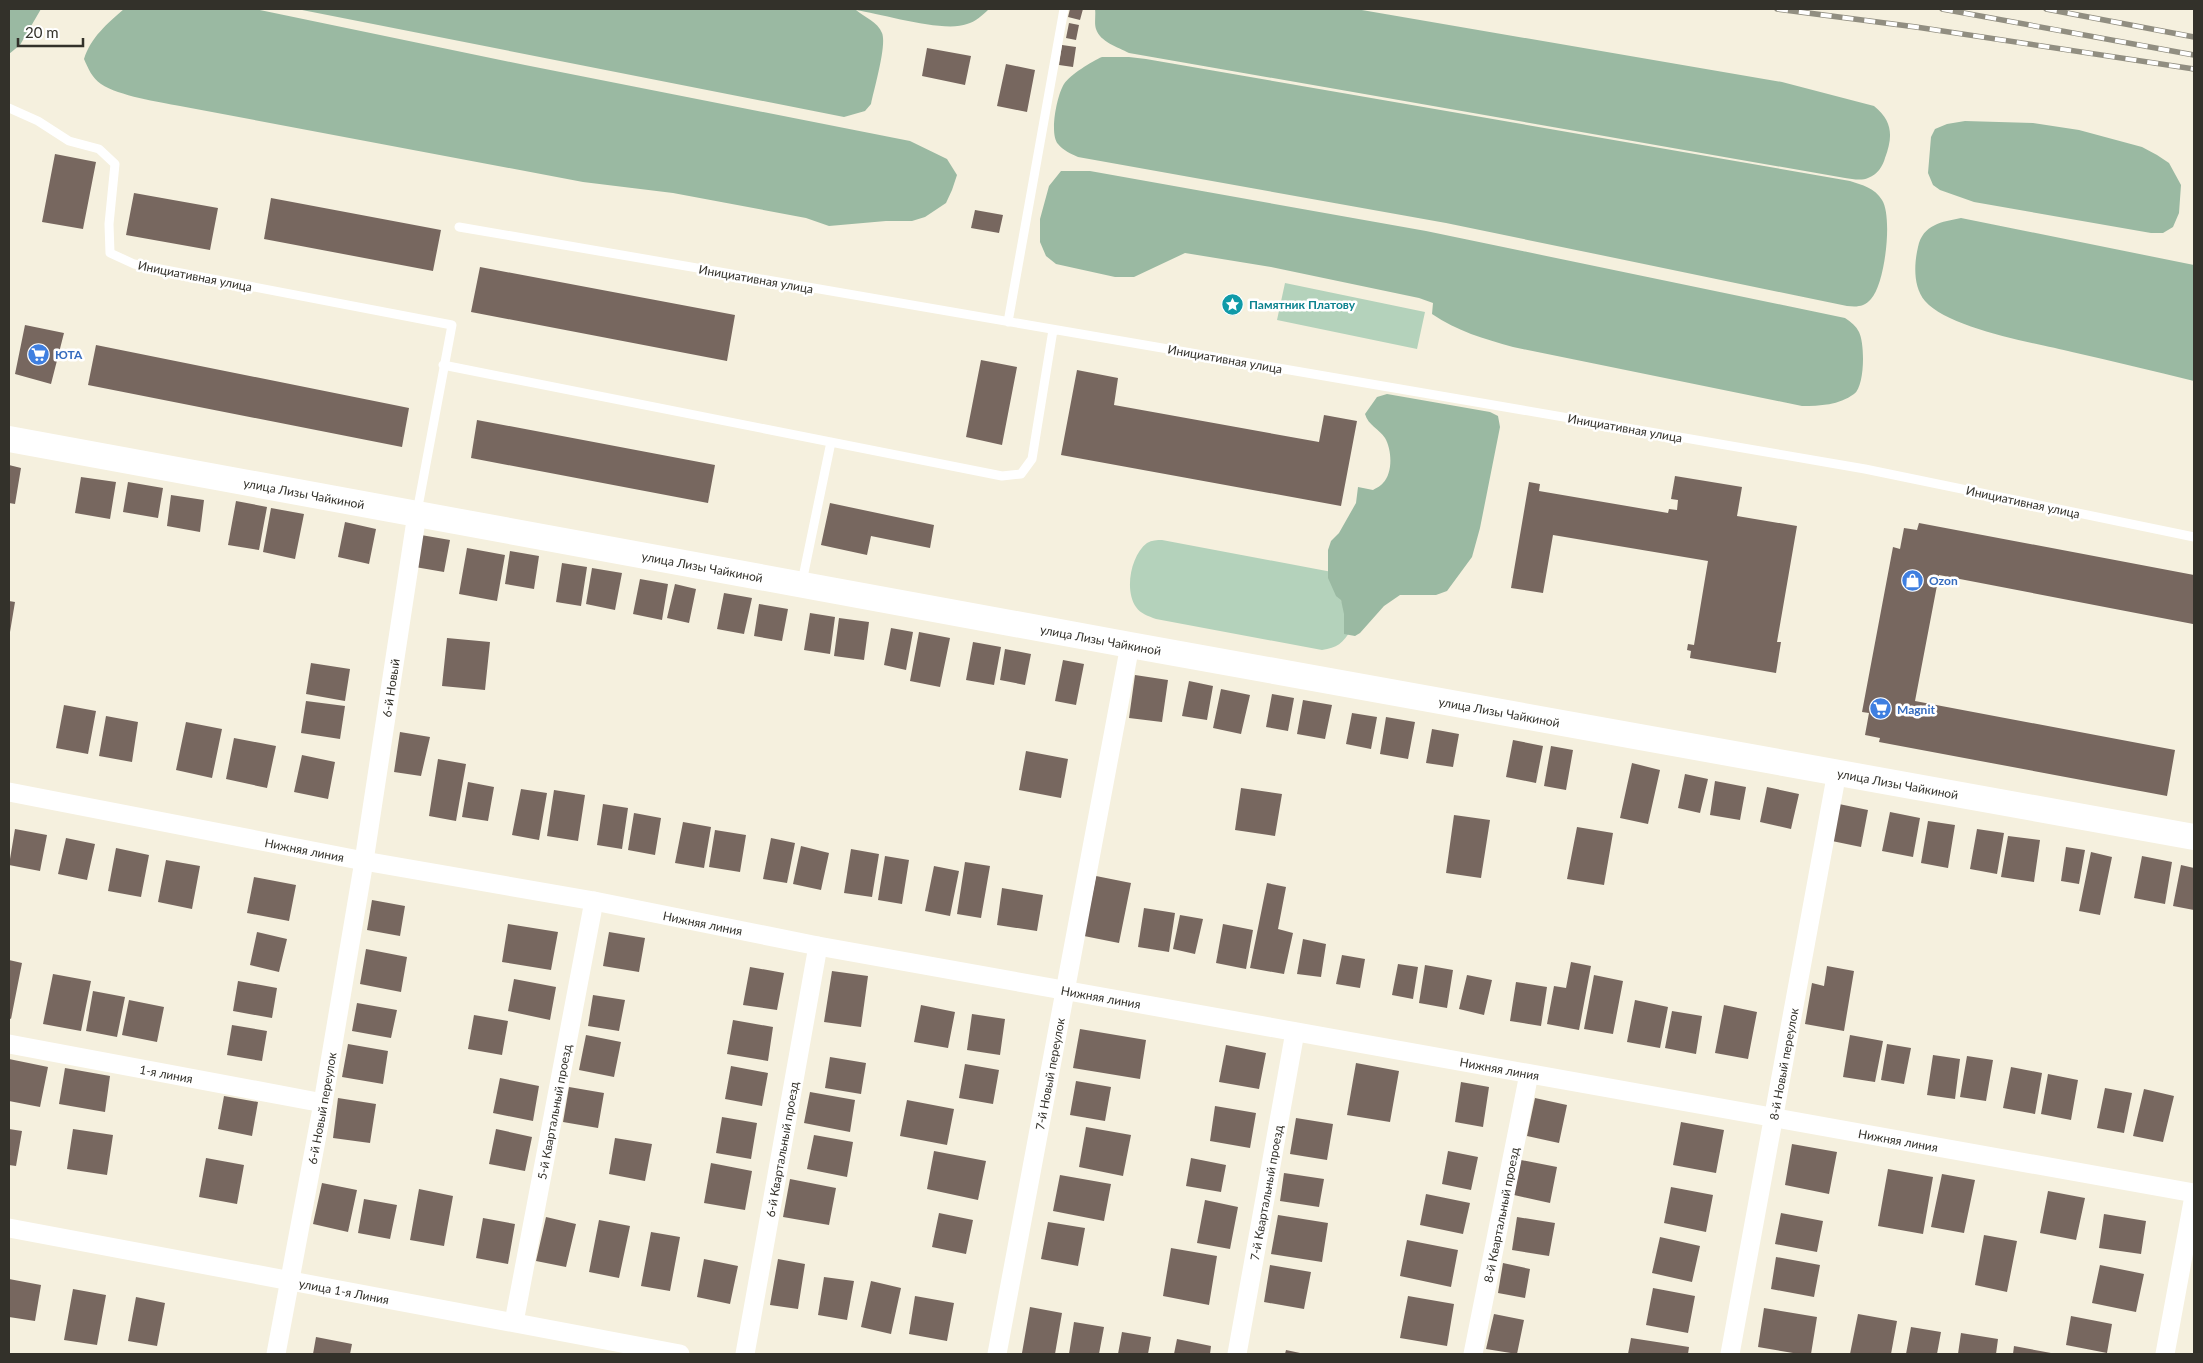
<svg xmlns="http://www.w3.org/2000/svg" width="2203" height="1363" viewBox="0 0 2203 1363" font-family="Lato,sans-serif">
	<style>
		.green { fill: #b4d2bb }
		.forest { fill: #9ab9a2 }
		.building { fill: #77675f }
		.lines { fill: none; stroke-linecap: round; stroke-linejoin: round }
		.service { stroke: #fff; stroke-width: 9 }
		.minor { stroke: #fff; stroke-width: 19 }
		.secondary { stroke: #fff; stroke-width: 26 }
		.rail-casing { stroke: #918e81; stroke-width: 5.5 }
		.rail { stroke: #fff; stroke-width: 4; stroke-dasharray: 11; stroke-linecap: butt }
		.labels { text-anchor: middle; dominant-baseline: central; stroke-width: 5; stroke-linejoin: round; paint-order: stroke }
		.street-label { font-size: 12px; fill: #33312a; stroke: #fff }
		.culture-label { font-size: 12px; font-weight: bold; fill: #0d838f; stroke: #fff; text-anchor: start }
		.shop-label { font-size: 12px; font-weight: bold; fill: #366cbe; stroke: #fff; text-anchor: start }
	</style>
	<rect width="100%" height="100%" fill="#f5f0de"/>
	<!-- green -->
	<path class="green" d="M1285,283L1425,312L1417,349L1277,320Z
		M1162,540L1332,572L1351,630C1343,643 1337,648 1322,650L1156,619C1148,616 1141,614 1136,607C1124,590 1131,555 1147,543C1152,540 1157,540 1162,540Z"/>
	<!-- forest -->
	<path class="forest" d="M9,9H41L20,45L9,54Z
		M124,9H255L525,65L910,141L947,159L957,175L952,190L946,203L925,217L912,221H886L829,226L806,218L673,193L583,182L180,106C159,102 119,96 101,84C92,78 88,68 84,59C91,37 107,24 124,9Z
		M297,9H989C983,15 975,22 967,24C944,33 882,14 856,10C864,17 878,22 882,33C887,45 874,89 871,104L865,111L844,117Z
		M1095,9H1356L1782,82L1874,106C1893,121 1893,137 1885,158C1883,166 1877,175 1868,178C1862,181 1852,179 1845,178L1129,53C1118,47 1100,42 1096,29C1094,23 1096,15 1095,9Z
		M1102,57H1129L1146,59L1850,181C1862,185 1875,188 1882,200C1893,217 1885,284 1871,299C1864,307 1857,307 1847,306L1446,223L1078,157C1071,154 1063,150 1058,144C1049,134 1057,95 1064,84C1070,75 1092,61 1102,57Z
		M1965,121L2033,123L2079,130L2142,147L2157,155L2169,163L2181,185L2179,213L2173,227L2163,233H2151L1974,202L1940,190L1933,185L1928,173L1931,137L1935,129L1947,124Z
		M1061,171H1090L1426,231L1845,318C1851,322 1856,326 1859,332C1865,344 1865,386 1854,394C1839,405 1820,406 1802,406L1513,347C1484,339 1457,331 1432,314L1433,303L1419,298L1271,267L1185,253L1134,277H1115L1056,264L1046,256L1040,242V219L1049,186Z
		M1961,218L2194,265V381C2153,371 2113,361 2072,352C2036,343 1949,329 1925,301C1913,287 1914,264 1918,247C1923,224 1942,222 1961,218Z
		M1387,394L1490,412L1498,416L1500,427L1480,528L1472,557L1447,591L1436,595H1400L1384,606L1360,633L1355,636L1344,634V614L1341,600L1336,596L1328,578V550L1331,541L1339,533L1356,503L1358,487L1373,490C1376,488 1381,486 1383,483C1393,473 1392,450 1385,438C1379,429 1368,425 1365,414L1377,397Z"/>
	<!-- building -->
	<path class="building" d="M1070,9H1083L1080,20L1068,17Z
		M1069,23L1079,25L1076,40L1066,38Z
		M1062,45L1076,47L1073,67L1059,65Z
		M927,48L971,56L965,85L922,76Z
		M1006,64L1035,70L1027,112L997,106Z
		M55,154L96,162L83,229L42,222Z
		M134,193L218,208L210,250L126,235Z
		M271,198L441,230L433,271L264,239Z
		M975,210L1003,215L999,233L971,228Z
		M480,267L735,315L727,361L471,312Z
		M25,325L64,333L51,384L15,374Z
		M96,345L409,408L402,447L88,385Z
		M981,360L1017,367L1002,445L966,437Z
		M1077,370L1118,378L1114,405L1319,442L1324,415L1357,421L1341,506L1061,455Z
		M477,420L715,465L708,503L471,458Z
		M9,465L21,468L15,504L9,503Z
		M1675,476L1742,487L1737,516L1797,526L1777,642H1781L1776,673L1690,658L1691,651L1687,650L1688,644L1694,645L1708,561L1553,535L1543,593L1511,588L1529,482L1540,484L1539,491L1668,513L1669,509L1677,510L1678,500L1671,499Z
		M81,477L116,482L110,519L75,513Z
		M128,482L163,488L158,518L123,512Z
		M171,495L204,500L200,532L167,526Z
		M236,501L267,507L259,550L228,545Z
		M830,503L934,525L930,548L871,536L867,555L821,545Z
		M271,508L304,514L295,559L263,552Z
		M345,522L376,529L369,564L338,557Z
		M1919,523L2194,575L2193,624L1939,575L1915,701L2175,750L2167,796L1879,742L1880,738L1865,735L1869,713L1862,712L1893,547L1900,549L1904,528L1917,530Z
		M421,535L450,540L444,572L415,567Z
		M467,548L505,555L497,601L459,594Z
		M510,551L539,556L534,589L505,584Z
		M562,563L587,567L581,606L556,602Z
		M592,568L622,573L615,610L586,604Z
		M640,579L668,584L662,620L633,614Z
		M675,584L696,589L689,623L667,618Z
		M724,593L752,598L744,634L717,629Z
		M9,601L15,602L10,632H9Z
		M759,604L788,609L782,641L754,636Z
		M810,613L835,617L830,654L804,650Z
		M839,618L869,622L864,660L834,656Z
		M891,628L913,632L906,670L884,665Z
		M919,632L950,638L940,687L910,681Z
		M447,638L490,642L485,690L442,686Z
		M973,642L1001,647L994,685L966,680Z
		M1005,649L1031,654L1025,685L1000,680Z
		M1063,660L1084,664L1076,705L1055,701Z
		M311,663L350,669L345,701L306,694Z
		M1135,675L1168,680L1162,722L1129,718Z
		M1189,681L1213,686L1207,720L1182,716Z
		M1221,689L1250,695L1241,734L1213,728Z
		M1272,694L1294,698L1288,731L1266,727Z
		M1303,700L1332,705L1325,739L1297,734Z
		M306,701L345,706L340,739L301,733Z
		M64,705L96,711L88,754L56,748Z
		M1352,713L1377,717L1371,749L1346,744Z
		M106,716L138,722L132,762L99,756Z
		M1386,717L1415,722L1408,759L1380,754Z
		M186,722L222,729L212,778L176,770Z
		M1432,729L1459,734L1453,767L1426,763Z
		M400,732L430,737L421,776L394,772Z
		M234,738L276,746L267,788L226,779Z
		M1513,740L1543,746L1536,783L1506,777Z
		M1551,746L1573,750L1566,790L1544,786Z
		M1026,751L1068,759L1061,798L1019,790Z
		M302,755L335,762L328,799L294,792Z
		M438,759L466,764L456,821L429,816Z
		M1632,763L1660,770L1648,824L1620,818Z
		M1685,774L1708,779L1700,813L1678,808Z
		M1715,781L1746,787L1740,820L1710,815Z
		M468,782L494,787L488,821L462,817Z
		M1767,787L1799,794L1791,829L1760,822Z
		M1241,788L1282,794L1275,836L1235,830Z
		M521,789L547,793L539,840L512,835Z
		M554,790L585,795L578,841L547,836Z
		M603,804L628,808L622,849L597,845Z
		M1839,804L1868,810L1861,847L1832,841Z
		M1890,812L1920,818L1913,857L1882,851Z
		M634,813L661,818L655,855L628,850Z
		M1454,815L1490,820L1481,878L1446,873Z
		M1928,821L1955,825L1948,868L1921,863Z
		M683,822L711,827L704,868L675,863Z
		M1577,827L1613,833L1604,885L1567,879Z
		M15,829L47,835L40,871L9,865Z
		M1977,829L2004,833L1997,874L1970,869Z
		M715,830L746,835L740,872L709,867Z
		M2008,836L2040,840L2034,882L2001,877Z
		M66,838L95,844L87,880L58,874Z
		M771,838L795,843L787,883L763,879Z
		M801,846L829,853L821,890L793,884Z
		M2066,847L2085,850L2079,884L2061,881Z
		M116,848L149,855L141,897L108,891Z
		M851,849L879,854L872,897L844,893Z
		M2091,852L2112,857L2100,915L2079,911Z
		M885,856L909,860L902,904L878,900Z
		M2142,856L2172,862L2165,904L2134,898Z
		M166,860L200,866L192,909L158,902Z
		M965,862L990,866L981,918L957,914Z
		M2181,865L2194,868V910L2173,906Z
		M934,866L959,871L950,916L925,911Z
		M1096,876L1131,883L1119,943L1084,936Z
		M254,877L296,885L289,921L247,913Z
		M1267,883L1286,887L1278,929L1293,933L1284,974L1250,968Z
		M1002,888L1043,895L1037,931L997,925Z
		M372,900L405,906L400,936L367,930Z
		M1144,908L1175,913L1169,952L1138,947Z
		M1180,915L1203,919L1195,954L1173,949Z
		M508,924L558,932L551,970L502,962Z
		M1223,924L1253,930L1246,969L1216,963Z
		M257,932L287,939L279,972L250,965Z
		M609,932L645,938L639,972L603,966Z
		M1303,939L1326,944L1321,977L1297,974Z
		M366,949L407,957L401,992L360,984Z
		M1342,955L1365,959L1360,988L1336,984Z
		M9,960L22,963L11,1019L9,1018Z
		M1571,962L1591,966L1579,1030L1547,1024L1554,986L1566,988Z
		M1398,964L1418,967L1413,999L1392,995Z
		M1425,965L1453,970L1447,1008L1419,1003Z
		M1827,966L1854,971L1844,1031L1805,1024L1812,983L1824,986Z
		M750,967L784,973L777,1010L743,1005Z
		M832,971L868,976L861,1027L824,1022Z
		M53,974L91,981L81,1031L43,1024Z
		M1467,975L1492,980L1484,1015L1459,1009Z
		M1594,975L1623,981L1613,1034L1584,1029Z
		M514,979L556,987L550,1020L508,1011Z
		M238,981L277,988L272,1018L233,1011Z
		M1516,982L1547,987L1541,1026L1510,1021Z
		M93,991L125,997L117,1037L86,1031Z
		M593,995L625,1000L619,1031L588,1026Z
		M129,1000L164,1007L157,1042L122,1035Z
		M1635,1000L1668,1007L1660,1048L1627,1042Z
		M357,1003L397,1010L391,1038L352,1031Z
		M921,1005L955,1012L948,1048L914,1042Z
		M1724,1005L1757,1012L1748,1059L1715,1053Z
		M1672,1011L1702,1016L1696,1054L1665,1048Z
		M972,1014L1005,1019L1000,1055L967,1050Z
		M474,1015L508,1021L502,1055L468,1049Z
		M733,1020L773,1027L768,1061L727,1054Z
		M232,1025L267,1031L262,1061L227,1055Z
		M1080,1029L1146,1040L1140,1079L1073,1068Z
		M586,1035L621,1042L614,1077L579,1070Z
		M1850,1035L1883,1041L1875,1082L1843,1077Z
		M348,1044L388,1051L383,1084L342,1077Z
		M1887,1044L1911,1048L1904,1084L1881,1080Z
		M1226,1045L1266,1053L1259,1089L1219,1082Z
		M1933,1055L1960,1059L1955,1099L1927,1095Z
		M1967,1056L1993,1060L1986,1101L1960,1097Z
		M830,1057L866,1063L861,1094L825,1088Z
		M9,1059L48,1067L40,1107L9,1101Z
		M1356,1063L1399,1071L1390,1122L1347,1115Z
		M965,1064L999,1070L993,1104L959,1098Z
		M731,1066L768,1073L762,1106L725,1099Z
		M2011,1067L2042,1073L2035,1114L2003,1108Z
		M65,1068L110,1076L105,1112L59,1104Z
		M2048,1074L2078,1080L2071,1120L2041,1114Z
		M500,1078L539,1086L533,1121L493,1113Z
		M1076,1081L1111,1087L1105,1121L1070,1115Z
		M1461,1082L1489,1087L1483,1127L1455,1122Z
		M569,1087L604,1093L598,1128L563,1122Z
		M2105,1088L2132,1093L2124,1133L2097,1128Z
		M2144,1089L2174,1096L2163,1142L2133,1136Z
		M810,1092L855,1100L850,1132L804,1123Z
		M224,1096L258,1102L252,1136L218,1129Z
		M338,1098L376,1104L370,1143L333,1138Z
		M1535,1098L1567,1105L1559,1143L1527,1136Z
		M907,1100L954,1109L947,1145L900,1136Z
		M1215,1106L1256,1113L1250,1148L1210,1141Z
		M722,1117L757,1123L751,1159L716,1153Z
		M1296,1118L1333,1124L1327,1160L1290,1154Z
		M1681,1122L1724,1130L1716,1173L1673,1165Z
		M1086,1127L1131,1135L1123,1176L1079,1167Z
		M9,1129L22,1131L16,1166L9,1165Z
		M73,1129L113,1135L107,1175L67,1169Z
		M496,1129L532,1137L525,1171L489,1164Z
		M814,1135L853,1142L847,1177L807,1169Z
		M615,1138L652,1144L645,1181L609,1174Z
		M1792,1144L1837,1152L1829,1194L1785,1185Z
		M934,1151L986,1161L978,1200L927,1189Z
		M1448,1151L1478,1157L1471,1190L1442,1184Z
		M206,1158L244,1165L237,1204L199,1197Z
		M1191,1158L1226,1165L1221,1192L1186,1186Z
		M1521,1160L1557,1167L1550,1203L1514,1195Z
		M711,1163L752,1171L745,1210L704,1203Z
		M1888,1169L1933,1177L1923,1234L1878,1226Z
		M1284,1173L1324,1179L1319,1207L1280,1201Z
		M1942,1174L1975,1180L1964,1233L1931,1227Z
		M1060,1175L1111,1184L1104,1221L1053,1211Z
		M790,1179L836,1188L829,1225L783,1217Z
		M322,1183L357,1190L348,1232L313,1224Z
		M1671,1187L1713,1195L1706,1232L1664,1223Z
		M419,1189L453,1196L444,1246L410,1240Z
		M2048,1191L2085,1198L2076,1240L2040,1233Z
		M1426,1194L1470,1203L1463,1234L1420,1225Z
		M364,1199L397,1205L390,1239L358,1233Z
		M1205,1200L1238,1207L1230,1249L1197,1243Z
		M939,1213L973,1220L966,1254L932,1247Z
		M1781,1213L1823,1221L1817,1252L1775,1244Z
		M2104,1214L2146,1221L2141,1254L2099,1248Z
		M1278,1215L1328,1223L1322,1262L1271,1254Z
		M546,1217L576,1224L566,1267L536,1261Z
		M1517,1217L1555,1223L1549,1256L1512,1250Z
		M483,1218L515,1224L508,1264L476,1258Z
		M599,1220L630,1226L619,1278L589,1272Z
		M1048,1222L1085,1228L1078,1266L1041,1259Z
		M651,1232L680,1237L670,1291L641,1286Z
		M1984,1235L2017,1241L2007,1292L1975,1285Z
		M1660,1237L1700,1246L1692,1282L1652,1273Z
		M1407,1240L1458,1250L1451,1287L1400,1276Z
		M1171,1248L1217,1256L1209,1305L1163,1296Z
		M1776,1257L1820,1265L1814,1297L1771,1289Z
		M704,1259L738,1266L730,1304L697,1297Z
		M778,1259L805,1264L798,1309L770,1305Z
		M1503,1263L1530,1269L1525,1298L1498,1293Z
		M1270,1265L1311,1272L1304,1309L1264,1302Z
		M2100,1265L2144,1274L2136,1312L2092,1303Z
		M824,1277L854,1281L847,1320L818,1315Z
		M9,1279L41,1285L35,1321L9,1317Z
		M871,1281L901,1288L891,1334L861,1327Z
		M1653,1288L1695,1296L1688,1333L1646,1325Z
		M73,1289L106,1295L97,1345L64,1340Z
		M915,1296L954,1303L947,1341L909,1334Z
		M1408,1296L1454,1304L1447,1346L1400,1338Z
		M136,1297L165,1303L157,1346L128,1341Z
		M1030,1307L1062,1313L1055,1354L1022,1353Z
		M1764,1308L1817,1317L1811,1354H1799L1758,1347Z
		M1494,1314L1524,1320L1517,1354L1486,1349Z
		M1858,1314L1897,1321L1891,1354H1850Z
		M2071,1316L2112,1324L2107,1353L2066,1345Z
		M1074,1322L1104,1327L1099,1354H1069Z
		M1911,1327L1941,1332L1937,1354H1906Z
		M1122,1332L1151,1337L1148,1354H1118Z
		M1961,1333L1998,1339L1996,1354H1958Z
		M316,1337L352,1344L350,1354H313Z
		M1631,1338L1689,1347L1688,1354H1628Z
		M1177,1339L1211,1346L1210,1354H1174Z
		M2014,1346L2051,1353V1354H2013Z
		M1286,1350L1300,1353V1354H1285Z"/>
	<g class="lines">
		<!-- service -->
		<path class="service" d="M9,108L38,121L69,141L99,149L115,164L109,224L110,253L134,264L452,325L417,512
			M459,227L1865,469L2194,537
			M1008,322L1064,9
			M443,365L1002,476L1021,474L1032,459L1053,330
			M802,582L831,442"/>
		<!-- minor -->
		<g class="minor">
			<path id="s1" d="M9,792L364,861L594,901L818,946L2194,1193"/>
			<path id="s2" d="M9,1044L323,1103"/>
			<path id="s3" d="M9,1228L680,1354"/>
			<path id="s4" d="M514,1322L594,901"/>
			<path id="s5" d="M276,1354L323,1103L364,861L417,514"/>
			<path id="s6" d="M745,1354L818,946"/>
			<path id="s7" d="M997,1354L1130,645"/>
			<path id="s8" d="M1237,1354L1295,1032"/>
			<path id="s9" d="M1473,1354L1529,1074"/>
			<path id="s10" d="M1730,1354L1837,772"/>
			<path d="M2165,1354L2194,1196"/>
		</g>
		<!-- secondary -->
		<path class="secondary" id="s11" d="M9,439L1130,645L2194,837"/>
		<defs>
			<path id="rail" d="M1777,9L1916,27L2194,69
				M1942,9L2194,55
				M2046,9L2194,37"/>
		</defs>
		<!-- rail casing -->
		<use href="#rail" class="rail-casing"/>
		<!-- rail -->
		<use href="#rail" class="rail"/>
	</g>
	<!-- icons -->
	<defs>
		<symbol id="sight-disc" viewBox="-11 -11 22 22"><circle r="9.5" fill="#0f9aa8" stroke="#fff"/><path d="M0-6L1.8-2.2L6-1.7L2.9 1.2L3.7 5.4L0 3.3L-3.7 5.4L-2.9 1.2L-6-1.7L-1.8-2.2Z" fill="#fff"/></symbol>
		<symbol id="supermarket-disc" viewBox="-11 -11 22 22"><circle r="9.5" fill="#3f7fe0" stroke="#fff"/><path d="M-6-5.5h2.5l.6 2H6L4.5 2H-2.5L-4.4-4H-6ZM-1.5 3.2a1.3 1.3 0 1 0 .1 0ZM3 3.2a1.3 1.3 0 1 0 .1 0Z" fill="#fff"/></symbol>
		<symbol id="shop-disc" viewBox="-11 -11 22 22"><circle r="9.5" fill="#3f7fe0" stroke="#fff"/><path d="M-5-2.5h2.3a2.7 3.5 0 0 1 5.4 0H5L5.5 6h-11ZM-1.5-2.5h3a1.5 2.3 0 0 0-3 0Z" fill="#fff"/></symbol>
	</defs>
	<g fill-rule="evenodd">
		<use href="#sight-disc" x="1220" y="292" width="25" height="25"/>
		<use href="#supermarket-disc" x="26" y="342" width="25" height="25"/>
		<use href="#shop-disc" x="1900" y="568" width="25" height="25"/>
		<use href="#supermarket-disc" x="1868" y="696" width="25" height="25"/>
	</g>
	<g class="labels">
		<!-- street labels -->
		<g class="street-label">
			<text transform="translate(195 276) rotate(11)">Инициативная улица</text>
			<text transform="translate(756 279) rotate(10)">Инициативная улица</text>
			<text transform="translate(1225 359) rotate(10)">Инициативная улица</text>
			<text transform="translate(1625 428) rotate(10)">Инициативная улица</text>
			<text stroke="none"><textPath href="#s11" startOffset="300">улица Лизы Чайкиной</textPath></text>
			<text transform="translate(2023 502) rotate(12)">Инициативная улица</text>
			<text stroke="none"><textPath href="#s11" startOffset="705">улица Лизы Чайкиной</textPath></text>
			<text stroke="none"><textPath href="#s11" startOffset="1110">улица Лизы Чайкиной</textPath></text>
			<text stroke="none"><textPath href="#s5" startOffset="676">6-й Новый</textPath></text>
			<text stroke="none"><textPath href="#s11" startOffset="1515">улица Лизы Чайкиной</textPath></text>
			<text stroke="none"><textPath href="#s11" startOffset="1920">улица Лизы Чайкиной</textPath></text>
			<text stroke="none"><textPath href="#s1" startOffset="301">Нижняя линия</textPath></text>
			<text stroke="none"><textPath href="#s1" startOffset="706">Нижняя линия</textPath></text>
			<text stroke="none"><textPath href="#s1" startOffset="1111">Нижняя линия</textPath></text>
			<text stroke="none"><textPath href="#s10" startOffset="295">8-й Новый переулок</textPath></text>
			<text stroke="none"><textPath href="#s1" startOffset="1516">Нижняя линия</textPath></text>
			<text stroke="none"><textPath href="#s2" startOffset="160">1-я линия</textPath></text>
			<text stroke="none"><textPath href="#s7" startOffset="285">7-й Новый переулок</textPath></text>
			<text stroke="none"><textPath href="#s5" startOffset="250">6-й Новый переулок</textPath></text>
			<text stroke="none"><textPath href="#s4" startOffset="214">5-й Квартальный проезд</textPath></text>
			<text stroke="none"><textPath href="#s1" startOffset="1921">Нижняя линия</textPath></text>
			<text stroke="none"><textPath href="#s6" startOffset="208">6-й Квартальный проезд</textPath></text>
			<text stroke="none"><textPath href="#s8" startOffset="164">7-й Квартальный проезд</textPath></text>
			<text stroke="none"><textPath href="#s9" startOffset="142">8-й Квартальный проезд</textPath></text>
			<text stroke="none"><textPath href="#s3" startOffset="341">улица 1-я Линия</textPath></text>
		</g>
		<!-- culture labels -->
		<g class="culture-label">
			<text x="1249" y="304">Памятник Платову</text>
		</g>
		<!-- shop labels -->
		<g class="shop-label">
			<text x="55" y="354">ЮТА</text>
			<text x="1929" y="580">Ozon</text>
			<text x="1897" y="709">Magnit</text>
		</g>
	</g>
	<!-- border -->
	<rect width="2203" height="1363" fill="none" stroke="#33312a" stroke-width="20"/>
	<!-- scale -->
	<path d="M18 38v8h65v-8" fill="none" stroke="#33312a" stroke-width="2.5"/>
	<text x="25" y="38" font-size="15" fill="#33312a" stroke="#ffffff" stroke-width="4" paint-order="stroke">20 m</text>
</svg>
